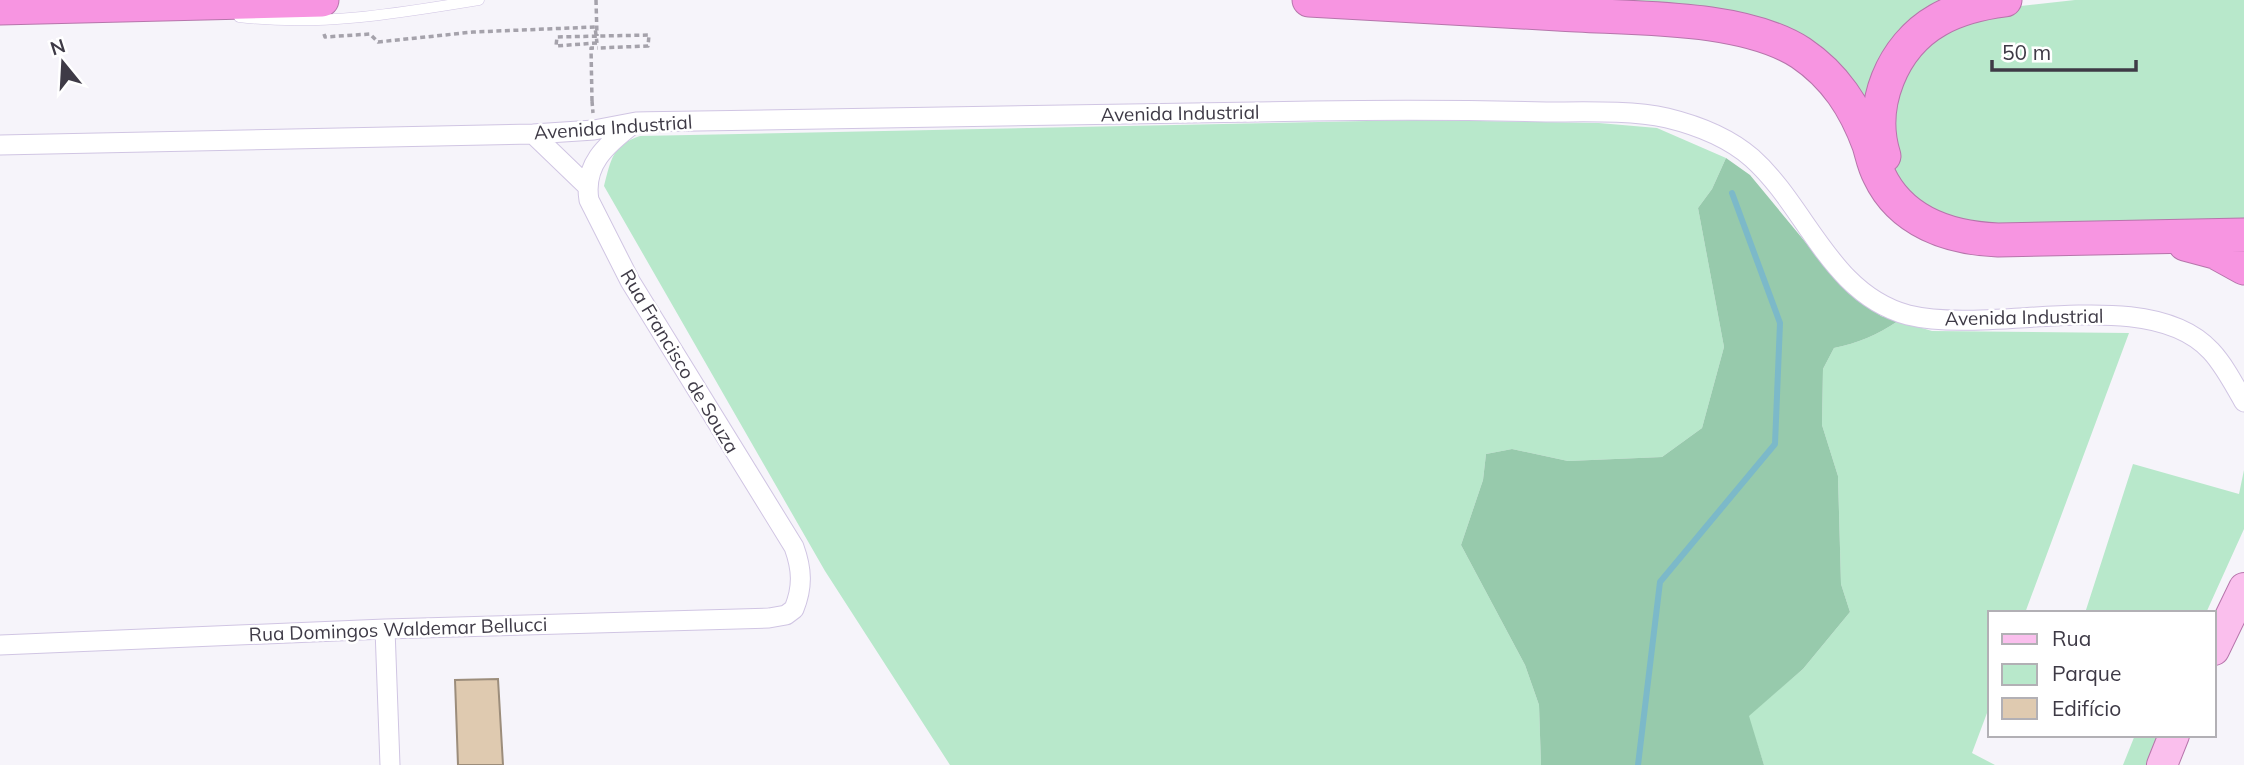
<svg xmlns="http://www.w3.org/2000/svg" width="2244" height="765" viewBox="0 0 2244 765" font-family="Mulish,sans-serif">
	<style>
		.green { fill: #b8e8cb }
		.forest { fill: #97caac }
		.lines { fill: none; stroke-linecap: round; stroke-linejoin: round }
		.stream { stroke: #7cb9c9; stroke-width: 6 }
		.building { fill: #dfcab0; stroke: #9c8d7b; stroke-width: 2 }
		.service-casing { stroke: #d0c5e3; stroke-width: 11 }
		.minor-casing { stroke: #d0c5e3; stroke-width: 21 }
		.primary-casing { stroke: #b675ab; stroke-width: 32 }
		.motorway-casing { stroke: #b675ab; stroke-width: 35 }
		.path { stroke: #a5a2ab; stroke-width: 3.5; stroke-dasharray: 5 3.5; stroke-linecap: butt }
		.service { stroke: #fff; stroke-width: 10 }
		.minor { stroke: #fff; stroke-width: 19 }
		.primary { stroke: #fabfed; stroke-width: 30 }
		.motorway { stroke: #f795e1; stroke-width: 33 }
		.path-bridge { stroke: #a5a2ab; stroke-width: 3.5; stroke-dasharray: 5 3.5; stroke-linecap: butt }
		.labels { text-anchor: middle; dominant-baseline: central; stroke-width: 5; stroke-linejoin: round; paint-order: stroke }
		.street-label { font-size: 19px; fill: #3e3a46; stroke: #fff }
	</style>
	<rect width="100%" height="100%" fill="#f6f4fa"/>
	<!-- green -->
	<path class="green" d="M1511,0H1953L1868,110L1826,57Z
		M2075,0H2244V231H1975L1931,215L1902,184L1890,162L1884,140L1911,52L1994,9Z
		M1416,120L1599,123L1657,128L1726,158L1712,189L1698,208L1724,347L1702,428L1662,457L1568,461L1512,449L1486,454L1483,480L1461,545L1525,665L1539,705L1541,765H950L825,571L604,186C611,160 612,145 640,136Z
		M1898,321L1932,331L2129,333L2025,613H1990V705L1972,753L1995,765H1764L1748,716L1803,669L1850,612L1841,584L1838,476L1822,425L1823,369L1834,348C1858,343 1877,335 1898,321Z
		M2133,464L2239,494L2244,470V529L2206,613H2085Z
		M2135,735H2158L2147,765H2123Z"/>
	<!-- forest -->
	<path class="forest" d="M1726,158L1750,175L1835,278L1881,316L1898,321C1877,335 1858,343 1834,348L1823,369L1822,425L1838,476L1841,584L1850,612L1803,669L1749,716L1764,765H1541L1539,705L1525,665L1461,545L1483,480L1486,454L1512,449L1568,461L1662,457L1702,428L1724,347L1698,208L1712,189Z"/>
	<g class="lines">
		<!-- stream -->
		<path class="stream" d="M1638,765L1660,582L1775,444L1780,323L1732,193"/>
	</g>
	<!-- building -->
	<path class="building" d="M498,679L503,765H458L455,680Z"/>
	<g class="lines">
		<defs>
			<path id="service" d="M239,17C320,27 400,13 479,0"/>
			<path id="minor" d="M533,134L587,186
				M0,145L533,134L594,130L636,122C861,118 1086,115 1312,111C1390,110 1467,110 1546,112C1583,112 1631,110 1667,118C1696,125 1729,138 1752,158C1807,207 1830,294 1908,315C1993,336 2148,283 2211,351C2224,365 2234,384 2244,402
				M385,629L390,765
				M0,645L385,629L769,618L786,615L794,609C803,587 802,569 794,547L630,281L589,200C583,165 606,145 632,125"/>
			<path id="primary" d="M2214,650L2244,588
				M2162,765L2174,735"/>
			<path id="motorway" d="M1309,0C1392,5 1475,10 1558,14C1629,19 1741,14 1801,53C1835,76 1855,107 1869,145C1872,155 1874,166 1879,175C1901,222 1950,238 1998,240L2244,235
				M0,8L322,0
				M1884,156C1868,106 1892,46 1938,20C1959,8 1981,3 2005,0
				M2185,244L2215,252L2244,268"/>
		</defs>
		<!-- service casing -->
		<use href="#service" class="service-casing"/>
		<!-- minor casing -->
		<use href="#minor" class="minor-casing"/>
		<!-- primary casing -->
		<use href="#primary" class="primary-casing"/>
		<!-- motorway casing -->
		<use href="#motorway" class="motorway-casing"/>
		<!-- path -->
		<path class="path" d="M324,34L325,37L370,34L378,42L473,32L595,27L597,43
			M592,101L593,113"/>
		<!-- service -->
		<use href="#service" class="service"/>
		<!-- minor -->
		<use href="#minor" class="minor"/>
		<!-- primary -->
		<use href="#primary" class="primary"/>
		<!-- motorway -->
		<use href="#motorway" class="motorway"/>
		<!-- path-bridge -->
		<path class="path-bridge" d="M596,0L597,36
			M597,43L556,46L557,37L649,35L648,46L598,48
			M592,101L591,48H598"/>
	</g>
	<g class="labels">
		<!-- street labels -->
		<g class="street-label">
			<text transform="translate(1180 113) rotate(-1)">Avenida Industrial</text>
			<text transform="translate(613 127) rotate(-4)">Avenida Industrial</text>
			<text transform="translate(2024 317) rotate(-1)">Avenida Industrial</text>
			<text transform="translate(680 361) rotate(59)">Rua Francisco de Souza</text>
			<text transform="translate(398 629) rotate(-2)">Rua Domingos Waldemar Bellucci</text>
		</g>
	</g>
	<!-- legend -->
	<rect x="1988" y="611" width="228" height="126" fill="#ffffff" stroke="#b2b0b5" stroke-width="2"/>
	<rect x="2002" y="634" width="35" height="10" fill="#fabfed" stroke="#b2b0b5" stroke-width="2"/>
	<text x="2052" y="646" font-size="21" fill="#3e3a46">Rua</text>
	<rect x="2002" y="664" width="35" height="21" fill="#b8e8cb" stroke="#b2b0b5" stroke-width="2"/>
	<text x="2052" y="681" font-size="21" fill="#3e3a46">Parque</text>
	<rect x="2002" y="698" width="35" height="21" fill="#dfcab0" stroke="#b2b0b5" stroke-width="2"/>
	<text x="2052" y="716" font-size="21" fill="#3e3a46">Edifício</text>
	<!-- north arrow -->
	<g transform="translate(63 63) rotate(342)" stroke="#ffffff" stroke-width="5" paint-order="stroke">
	<path d="M0-5L12 26L0 18L-12 26Z" fill="#3e3a46"/>
	<text y="-10" font-size="19" font-weight="bold" text-anchor="middle" fill="#3e3a46">N</text>
	</g>
	<!-- scale -->
	<path d="M1992 60v10h144v-10" fill="none" stroke="#3e3a46" stroke-width="3.5"/>
	<text x="2002" y="60" font-size="21" fill="#3e3a46" stroke="#ffffff" stroke-width="5" paint-order="stroke">50 m</text>
</svg>
